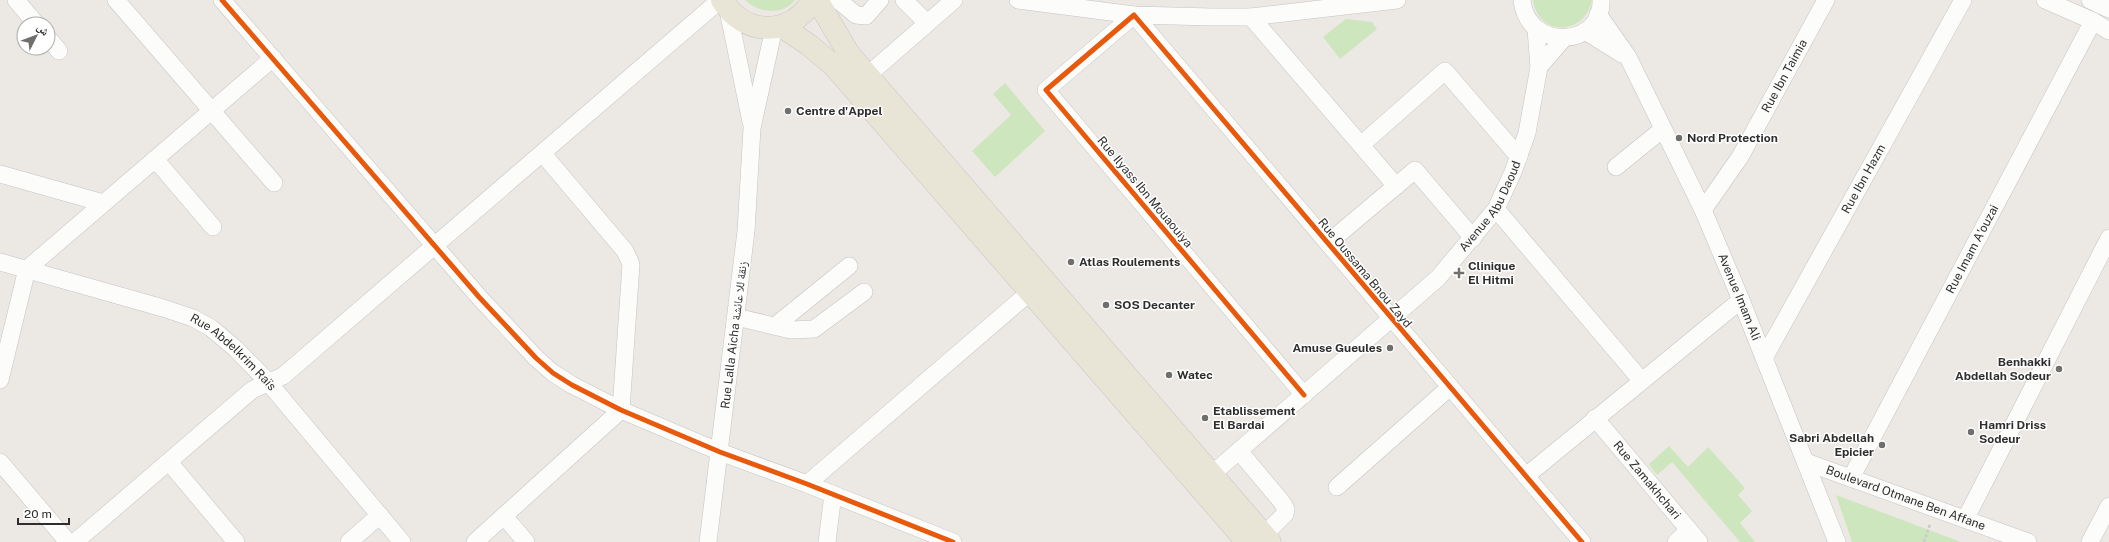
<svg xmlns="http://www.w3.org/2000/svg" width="2109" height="542" viewBox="0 0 2109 542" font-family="'Public Sans','Noto Naskh Arabic',sans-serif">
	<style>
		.green { fill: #cee6be }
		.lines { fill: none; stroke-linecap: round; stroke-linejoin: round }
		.minor-casing { stroke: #c5c4c5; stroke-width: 18 }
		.major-casing { stroke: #c6c5c4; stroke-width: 23 }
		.path { stroke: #c9c9c8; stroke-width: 2.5; stroke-dasharray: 3 2; stroke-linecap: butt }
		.minor { stroke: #fcfcfb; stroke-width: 17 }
		.major { stroke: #e8e4d6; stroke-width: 22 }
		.cycleway-casing { stroke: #fff; stroke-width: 8 }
		.cycleway { stroke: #e8590c; stroke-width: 5 }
		.poi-dot { fill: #706f6e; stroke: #fff; stroke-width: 1.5 }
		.labels { text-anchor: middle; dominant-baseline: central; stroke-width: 3; stroke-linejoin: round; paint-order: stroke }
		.street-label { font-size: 12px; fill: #2e2e2e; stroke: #fff }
		.poi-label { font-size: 12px; font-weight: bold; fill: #2e2e2e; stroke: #fff; text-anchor: start }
	</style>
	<rect width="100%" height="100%" fill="#ece8e4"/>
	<!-- green -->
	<path class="green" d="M745,0H795C783,16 758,13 745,0Z
		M1533,0H1592C1585,36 1538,37 1533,0Z
		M1346,19L1372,22L1377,29L1340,59L1323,37Z
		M1005,83L1045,131L995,177L972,151L1011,115L993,94Z
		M1669,446L1688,467L1708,447L1745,488L1738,495L1752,511L1740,523L1755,542H1740L1672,462L1657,475L1649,464Z
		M1836,495L1961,542H1852Z"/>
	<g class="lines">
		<defs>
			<g id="minor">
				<path d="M16,0L36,24"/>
				<path d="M116,0L274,183"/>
				<path d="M222,0L479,297L536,358L553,373L572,385L621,410L720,452L807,484L953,542"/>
				<path d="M838,0L856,15L866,16L880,0"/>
				<path d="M904,0L927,23"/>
				<path d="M1018,0L1134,15L1212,17H1251L1397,0"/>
				<path d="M1522,0C1527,52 1603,48 1601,0"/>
				<path d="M2045,0L2093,21L2109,31"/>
				<path d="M2090,0L2109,9"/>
				<path d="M728,10L751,122"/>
				<path id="s1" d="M1598,14L1628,57L1703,210L1741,300L1837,542"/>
				<path d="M1251,17L1396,186"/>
				<path d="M1585,31L1622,54"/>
				<path d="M48,38L59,51"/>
				<path d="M1539,67L1564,38"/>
				<path d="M868,75L954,0"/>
				<path d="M1361,145L1445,71L1519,157"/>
				<path d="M155,159L213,227"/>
				<path d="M1616,167L1663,129"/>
				<path d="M0,174L103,203"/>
				<path d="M1496,209L1641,380"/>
				<path id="s2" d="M1703,210L1740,157L1826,0"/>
				<path d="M1328,243L1415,170L1473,238"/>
				<path id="s3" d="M0,262L163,308L193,318L211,328L236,349L268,382L402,542"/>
				<path d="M736,317L791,330L814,329L864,292"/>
				<path d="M775,326L849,266"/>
				<path id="s4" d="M1764,358L1963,0"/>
				<path d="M0,380L27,269L273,58"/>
				<path d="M1304,395L1046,90L1134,15L1582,542"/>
				<path id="s5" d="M1595,418L1699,542"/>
				<path d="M1239,451L1281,501L1286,509L1285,514L1264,535"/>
				<path d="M0,462L68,542"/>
				<path d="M169,462L236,542"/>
				<path id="s6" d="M1806,462L2028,542"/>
				<path id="s7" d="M1211,475L1438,278L1496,209L1513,172L1527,133L1539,67L1536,29"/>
				<path d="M1526,476L1741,300"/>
				<path id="s8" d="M1851,478L2093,21"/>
				<path d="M807,484L1030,292"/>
				<path d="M1337,487L1449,388"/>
				<path d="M504,516L526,542"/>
				<path d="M1966,518L2109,238"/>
				<path d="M75,542L252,390L283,376L720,0"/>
				<path d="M349,542L380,515"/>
				<path d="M475,542L621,410L631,264L625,251L543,154"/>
				<path d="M708,542L746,231L752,128L774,28"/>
				<path d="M827,542L833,494"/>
				<path d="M1676,542L1689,530"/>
				<path d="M2090,542L2109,506"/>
			</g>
			<path id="major" d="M722,0C744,36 790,38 813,0
				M817,0L849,54L1270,542
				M781,26L809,45L834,66L1247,542"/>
		</defs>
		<!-- minor casing -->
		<use href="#minor" class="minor-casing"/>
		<!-- major casing -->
		<use href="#major" class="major-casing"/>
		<!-- path -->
		<path class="path" d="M1924,542L1930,524"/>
		<!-- minor -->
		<use href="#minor" class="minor"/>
		<!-- major -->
		<use href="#major" class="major"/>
		<defs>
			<path id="cycleway" d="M222,0L479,297L536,358L553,373L572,385L621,410L720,452L807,484L953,542
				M1304,395L1046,90L1134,15L1582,542"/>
		</defs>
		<!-- cycleway casing -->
		<use href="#cycleway" class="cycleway-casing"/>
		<!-- cycleway -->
		<use href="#cycleway" class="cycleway"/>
	</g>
	<!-- markers -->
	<g class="poi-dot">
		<circle cx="788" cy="111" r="4"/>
		<circle cx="1679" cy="138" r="4"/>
		<circle cx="1071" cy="262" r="4"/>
		<path d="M1457 267h4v4h4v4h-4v4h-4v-4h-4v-4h4z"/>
		<circle cx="1106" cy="305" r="4"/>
		<circle cx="1390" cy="348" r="4"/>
		<circle cx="2059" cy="369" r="4"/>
		<circle cx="1169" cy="375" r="4"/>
		<circle cx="1205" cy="418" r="4"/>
		<circle cx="1971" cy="432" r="4"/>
		<circle cx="1882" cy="445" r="4"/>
	</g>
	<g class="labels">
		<!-- street labels -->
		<g class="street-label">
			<text stroke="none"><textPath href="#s2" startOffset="157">Rue Ibn Taimia</textPath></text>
			<text stroke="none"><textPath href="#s4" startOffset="205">Rue Ibn Hazm</textPath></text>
			<text transform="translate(1145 192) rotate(50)">Rue Ilyass Ibn Mouaouiya</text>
			<text stroke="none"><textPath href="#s7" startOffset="390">Avenue Abu Daoud</textPath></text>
			<text stroke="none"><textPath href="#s8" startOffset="259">Rue Imam A'ouzai</textPath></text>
			<text transform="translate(1365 273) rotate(50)">Rue Oussama Bnou Zayd</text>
			<text stroke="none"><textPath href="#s1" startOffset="317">Avenue Imam Ali</textPath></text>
			<text transform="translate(734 335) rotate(-83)">Rue Lalla Aicha زنقة للا عائشة</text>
			<text stroke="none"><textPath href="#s3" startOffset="254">Rue Abdelkrim Raïs</textPath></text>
			<text stroke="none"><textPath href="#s5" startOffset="81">Rue Zamakhchari</textPath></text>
			<text stroke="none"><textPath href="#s6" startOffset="106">Boulevard Otmane Ben Affane</textPath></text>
		</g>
		<!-- poi labels -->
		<g class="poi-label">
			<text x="796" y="111">Centre d'Appel</text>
			<text x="1687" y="138">Nord Protection</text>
			<text x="1079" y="262">Atlas Roulements</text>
			<text x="1468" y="266">Clinique<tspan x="1468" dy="14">El Hitmi</tspan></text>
			<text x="1114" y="305">SOS Decanter</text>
			<text x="1382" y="348" text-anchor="end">Amuse Gueules</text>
			<text x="2051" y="362" text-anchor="end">Benhakki<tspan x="2051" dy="14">Abdellah Sodeur</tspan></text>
			<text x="1177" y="375">Watec</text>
			<text x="1213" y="411">Etablissement<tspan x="1213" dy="14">El Bardai</tspan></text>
			<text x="1979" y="425">Hamri Driss<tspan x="1979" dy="14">Sodeur</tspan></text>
			<text x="1874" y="438" text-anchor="end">Sabri Abdellah<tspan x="1874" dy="14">Epicier</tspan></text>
		</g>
	</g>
	<!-- north arrow -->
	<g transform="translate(36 36) rotate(48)"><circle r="19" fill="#ffffff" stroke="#ababab"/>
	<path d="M0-3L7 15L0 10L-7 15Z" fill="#706f6e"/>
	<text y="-6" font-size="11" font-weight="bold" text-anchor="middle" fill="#2e2e2e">ش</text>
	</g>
	<!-- scale -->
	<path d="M18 518v6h51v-6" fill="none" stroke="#2e2e2e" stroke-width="2"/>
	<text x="24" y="518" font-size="12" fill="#2e2e2e" stroke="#ffffff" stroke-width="3" paint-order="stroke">20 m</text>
</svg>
